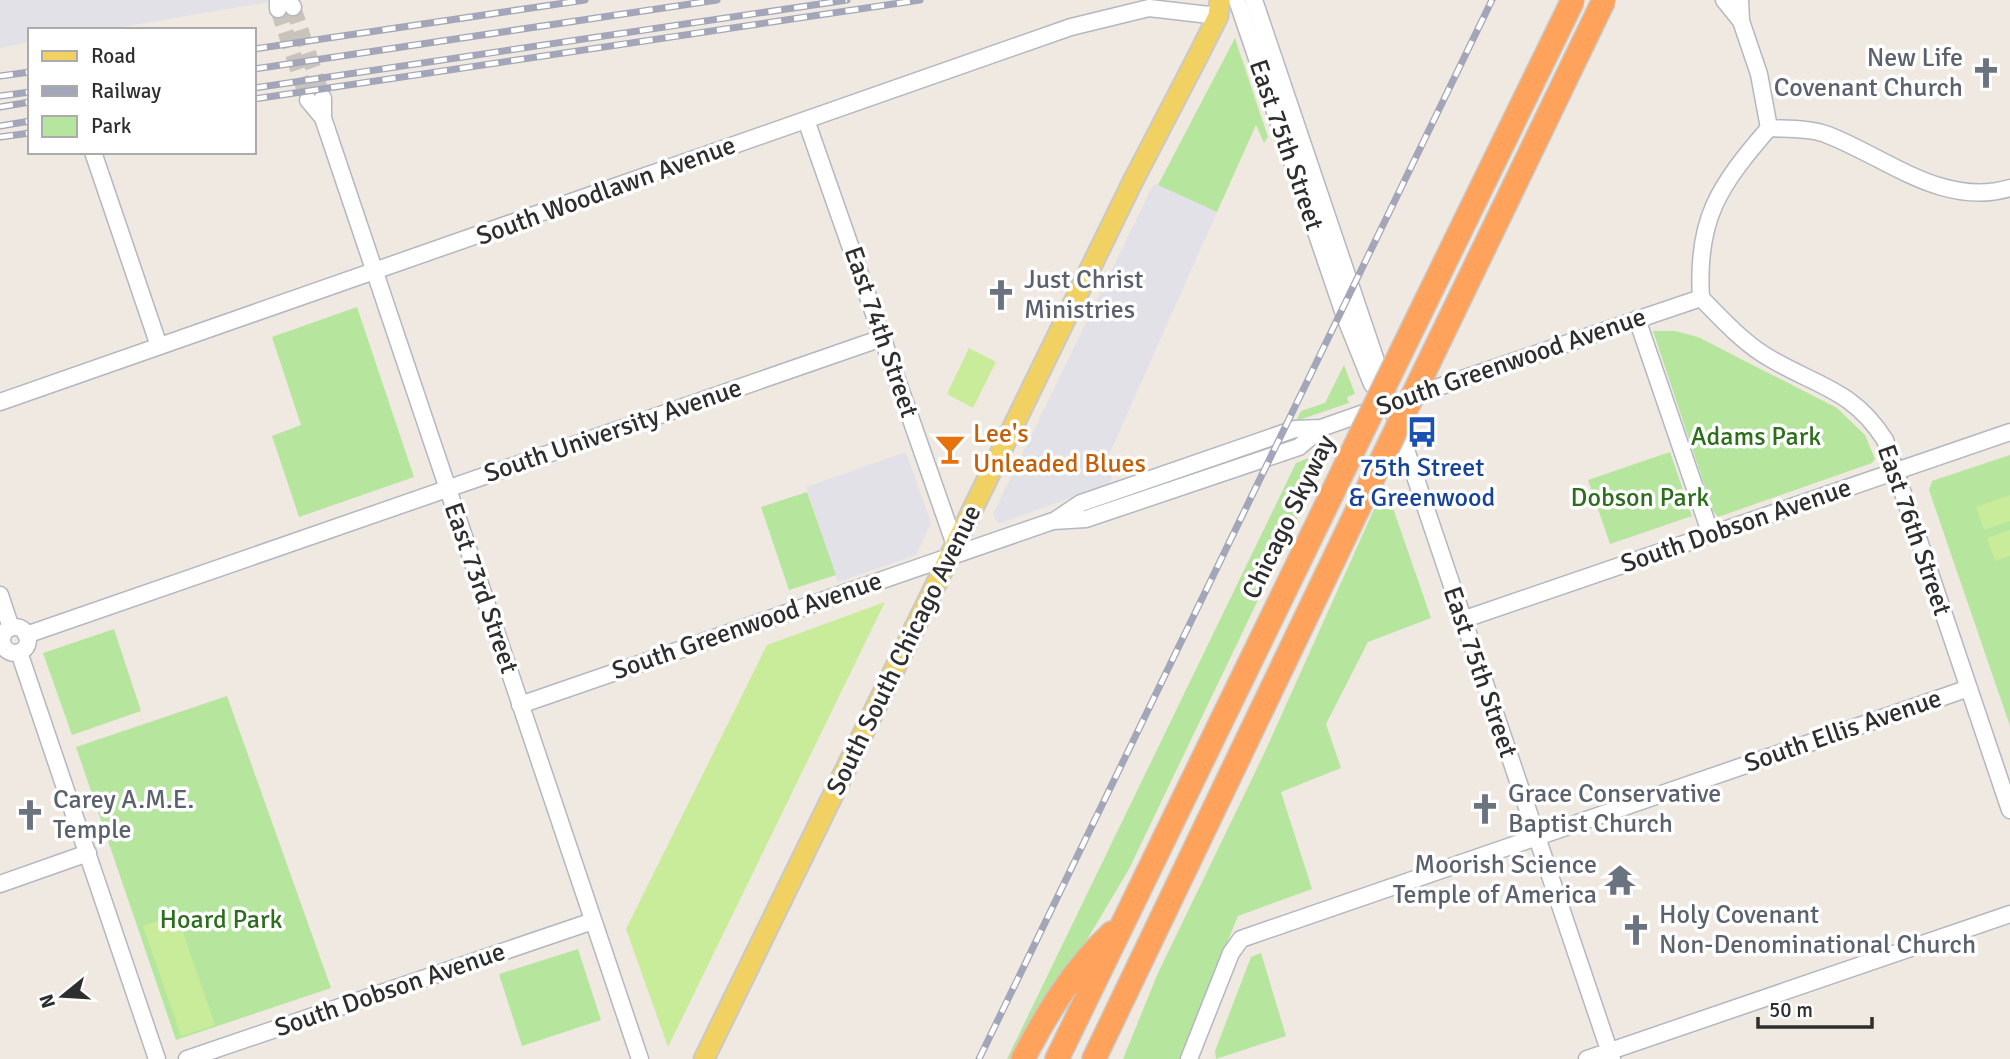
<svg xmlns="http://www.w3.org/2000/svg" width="2010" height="1059" viewBox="0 0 2010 1059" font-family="Signika,sans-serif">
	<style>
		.industrial { fill: #e3e1e8 }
		.green { fill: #b6e59e }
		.pitch { fill: #c9ec9a }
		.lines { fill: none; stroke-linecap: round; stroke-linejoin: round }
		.minor-tunnel { stroke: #c8c4bd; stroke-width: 16; stroke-dasharray: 16 8; stroke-linecap: butt }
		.minor-casing { stroke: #b4b7c1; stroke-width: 19 }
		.major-casing { stroke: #c9c9c9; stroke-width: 23 }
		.highway-casing { stroke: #c9c9c9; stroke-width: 26 }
		.minor { stroke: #fff; stroke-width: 16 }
		.major { stroke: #f2d163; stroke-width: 19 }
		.highway { stroke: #ffa35c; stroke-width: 23 }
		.rail-casing { stroke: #a3a6b8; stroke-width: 7 }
		.rail { stroke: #fff; stroke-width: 4.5; stroke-dasharray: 13; stroke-linecap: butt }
		.highway-bridge-casing { stroke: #c9c9c9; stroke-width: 26; stroke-linecap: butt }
		.highway-bridge { stroke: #ffa35c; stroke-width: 23 }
		.labels { text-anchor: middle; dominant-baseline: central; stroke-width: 7; stroke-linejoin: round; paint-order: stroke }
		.worship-label { font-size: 26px; fill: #5b616d; stroke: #fff; text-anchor: start }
		.street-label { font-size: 26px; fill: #2e2e2e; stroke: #fff }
		.food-label { font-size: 26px; fill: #c56008; stroke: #fff; text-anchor: start }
		.park-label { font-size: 26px; fill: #2c6e1b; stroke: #fff }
		.transit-label { font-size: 26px; fill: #164399; stroke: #fff }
	</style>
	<rect width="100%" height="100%" fill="#efe9e1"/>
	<!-- industrial -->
	<path class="industrial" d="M0,0H280L105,30H30V42L0,48Z
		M1154,183L1217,212L1100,475L1115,471L1109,484L998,524L993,514Z
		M906,452L931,523L916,555L838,582L806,487Z"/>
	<!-- green -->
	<path class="green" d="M1235,38L1268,137L1264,143L1256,125L1217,212L1158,185Z
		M357,307L414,477L299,517L272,436L301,425L272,337Z
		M1653,331H1675L1698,337L1837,408L1865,435L1875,459L1872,463L1718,517L1713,511Z
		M1344,365L1355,394L1347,397L1349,403L1296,421L1301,411L1325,403Z
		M1670,452L1692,516L1610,544L1588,480Z
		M1319,454L1326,458L1129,869L1016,1059H1007L1296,463Z
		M2010,455V726L1929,490L1932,481Z
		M1385,485L1431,618L1368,642L1326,724L1341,768L1281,792L1312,889L1238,916L1180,1059H1123L1158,973L1263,756Z
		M807,492L836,575L789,590L761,507Z
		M114,629L141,711L72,735L43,653Z
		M227,696L331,988L176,1040L76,747Z
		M578,949L601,1020L522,1046L499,974Z
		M1261,953L1286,1036L1216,1059L1215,1051L1251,957Z"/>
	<!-- pitch -->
	<path class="pitch" d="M969,348L996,362L973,408L947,394Z
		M2010,495V521L1984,530L1976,507Z
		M2010,530V556L1995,561L1987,538Z
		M885,602L668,1047L626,929L767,645Z
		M177,915L215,1025L181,1036L143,926Z"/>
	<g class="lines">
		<!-- minor-tunnel -->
		<path class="minor-tunnel" d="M293,7L323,98
			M278,9L308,100"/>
		<defs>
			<path id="minor" d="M288,0L293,7
				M1237,0L1345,317L1372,384L1385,399
				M1254,0L1612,1059
				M1724,0L1741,21
				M1740,0L1741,21L1759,74L1769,128
				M278,9V0
				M323,98V118L640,1059
				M308,100L323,118
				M806,120L955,545
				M1769,128C1719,186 1696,219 1701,298C1723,320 1744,344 1771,359C1819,387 1853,390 1885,440L2010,810
				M1769,128C1787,129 1811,128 1828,135C1887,158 1944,208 2010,188
				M93,152L159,346
				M1637,319L1711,535
				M1409,397L1701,298
				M0,402L1071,27L1149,8L1218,16
				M1057,519L1081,503L1295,429L1321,428L1378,408
				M0,595L11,628
				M1462,620L2010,432
				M2 640a13 13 0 1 1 26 0a13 13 0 1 1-26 0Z
				M26,635L882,338
				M19,652L157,1059
				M520,705L1053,521L1086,519L1299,447L1321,428
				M0,884L88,853
				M187,1059L593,921
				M1189,1059L1231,953L1241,939L1969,688
				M1587,1059L2010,914"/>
			<path id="major" d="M704,1059L1133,181L1198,56L1218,16L1220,0"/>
			<path id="highway" d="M1023,1059C1047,1013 1074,968 1112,933
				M1057,1059L1344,469
				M1094,1059L1371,482"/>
		</defs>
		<!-- minor casing -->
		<use href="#minor" class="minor-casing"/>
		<!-- major casing -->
		<use href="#major" class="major-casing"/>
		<!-- highway casing -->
		<use href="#highway" class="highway-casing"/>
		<!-- minor -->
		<use href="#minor" class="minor"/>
		<!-- major -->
		<use href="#major" class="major"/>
		<!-- highway -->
		<use href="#highway" class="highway"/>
		<defs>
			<path id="rail" d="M254,49L585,0
				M254,69L717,0
				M0,76L30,72
				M254,88L847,0
				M0,96L30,92
				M254,99L920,0
				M0,107L30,102
				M0,126L30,121
				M0,137L30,133
				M979,1059L1492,0"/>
		</defs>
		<!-- rail casing -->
		<use href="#rail" class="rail-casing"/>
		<!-- rail -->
		<use href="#rail" class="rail"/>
		<defs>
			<path id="highway-bridge" d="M1344,469L1573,0
				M1371,482L1604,0"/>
		</defs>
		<!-- highway-bridge casing -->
		<use href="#highway-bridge" class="highway-bridge-casing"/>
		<!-- highway-bridge -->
		<use href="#highway-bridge" class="highway-bridge"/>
	</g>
	<!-- icons -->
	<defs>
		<symbol id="church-bare" viewBox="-9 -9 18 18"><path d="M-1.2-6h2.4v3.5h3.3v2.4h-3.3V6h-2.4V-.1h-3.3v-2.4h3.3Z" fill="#6b7280" stroke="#fff" stroke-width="2.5" paint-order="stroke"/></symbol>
		<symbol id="bus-bare" viewBox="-9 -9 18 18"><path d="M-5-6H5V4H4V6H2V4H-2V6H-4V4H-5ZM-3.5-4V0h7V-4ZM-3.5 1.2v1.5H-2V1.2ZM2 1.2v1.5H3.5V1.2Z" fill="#1a4fb4" stroke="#fff" stroke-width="2.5" paint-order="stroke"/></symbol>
		<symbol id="bar-bare" viewBox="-9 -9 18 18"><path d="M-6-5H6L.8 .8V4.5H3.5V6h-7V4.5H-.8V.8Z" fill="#e8710a" stroke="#fff" stroke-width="2.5" paint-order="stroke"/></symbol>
		<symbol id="temple-bare" viewBox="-9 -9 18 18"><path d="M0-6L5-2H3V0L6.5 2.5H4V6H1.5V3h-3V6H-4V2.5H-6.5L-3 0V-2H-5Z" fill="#6b7280" stroke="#fff" stroke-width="2.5" paint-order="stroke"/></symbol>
	</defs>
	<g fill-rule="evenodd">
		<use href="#church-bare" x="1964" y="51" width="44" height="44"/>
		<use href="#church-bare" x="979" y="273" width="44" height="44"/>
		<use href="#bus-bare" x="1400" y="410" width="44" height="44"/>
		<use href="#bar-bare" x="928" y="427" width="44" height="44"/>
		<use href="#church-bare" x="1463" y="787" width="44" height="44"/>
		<use href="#church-bare" x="8" y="793" width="44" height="44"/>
		<use href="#temple-bare" x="1598" y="858" width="44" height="44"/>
		<use href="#church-bare" x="1614" y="908" width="44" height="44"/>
	</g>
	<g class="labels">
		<!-- worship labels -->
		<g class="worship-label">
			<text x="1963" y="58" text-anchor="end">New Life<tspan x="1963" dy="30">Covenant Church</tspan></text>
			<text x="1024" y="280">Just Christ<tspan x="1024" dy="30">Ministries</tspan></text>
			<text x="1508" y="794">Grace Conservative<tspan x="1508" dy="30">Baptist Church</tspan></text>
			<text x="53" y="800">Carey A.M.E.<tspan x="53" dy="30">Temple</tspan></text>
			<text x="1597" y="865" text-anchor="end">Moorish Science<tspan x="1597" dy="30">Temple of America</tspan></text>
			<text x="1659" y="915">Holy Covenant<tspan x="1659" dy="30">Non-Denominational Church</tspan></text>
		</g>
		<!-- street labels -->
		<g class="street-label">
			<text transform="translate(1286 145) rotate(71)">East 75th Street</text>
			<text transform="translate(606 191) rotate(-20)">South Woodlawn Avenue</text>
			<text transform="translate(881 332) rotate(71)">East 74th Street</text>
			<text transform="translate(1511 362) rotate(-19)">South Greenwood Avenue</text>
			<text transform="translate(613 431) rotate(-19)">South University Avenue</text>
			<text transform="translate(1289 517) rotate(-64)">Chicago Skyway</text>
			<text transform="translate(1736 526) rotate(-19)">South Dobson Avenue</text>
			<text transform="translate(1914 530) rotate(71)">East 76th Street</text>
			<text transform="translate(481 588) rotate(71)">East 73rd Street</text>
			<text transform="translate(747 626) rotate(-19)">South Greenwood Avenue</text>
			<text transform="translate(904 650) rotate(-64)">South South Chicago Avenue</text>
			<text transform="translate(1480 672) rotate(71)">East 75th Street</text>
			<text transform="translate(1843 731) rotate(-19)">South Ellis Avenue</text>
			<text transform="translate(390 990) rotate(-19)">South Dobson Avenue</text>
		</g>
		<!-- food labels -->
		<g class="food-label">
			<text x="973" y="434">Lee's<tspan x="973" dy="30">Unleaded Blues</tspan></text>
		</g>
		<!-- park labels -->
		<g class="park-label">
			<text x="1756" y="437">Adams Park</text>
			<text x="1640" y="498">Dobson Park</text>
			<text x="221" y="920">Hoard Park</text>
		</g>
		<!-- transit labels -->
		<g class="transit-label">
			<text x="1422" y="468">75th Street<tspan x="1422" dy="30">&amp; Greenwood</tspan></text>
		</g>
	</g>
	<!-- legend -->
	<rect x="28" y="28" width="228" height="126" fill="#ffffff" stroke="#ababab" stroke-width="2"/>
	<rect x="42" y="51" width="35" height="10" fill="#f2d163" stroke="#ababab" stroke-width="2"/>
	<text x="91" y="63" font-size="21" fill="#2e2e2e">Road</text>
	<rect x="42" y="86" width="35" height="10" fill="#a3a6b8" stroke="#ababab" stroke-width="2"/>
	<text x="91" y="98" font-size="21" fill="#2e2e2e">Railway</text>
	<rect x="42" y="116" width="35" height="21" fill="#b6e59e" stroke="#ababab" stroke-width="2"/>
	<text x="91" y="133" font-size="21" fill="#2e2e2e">Park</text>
	<!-- north arrow -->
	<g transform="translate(63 996) rotate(252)" stroke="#ffffff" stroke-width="5" paint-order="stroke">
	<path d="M0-5L12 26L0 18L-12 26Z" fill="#2e2e2e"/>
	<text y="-10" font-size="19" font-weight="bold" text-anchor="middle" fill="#2e2e2e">N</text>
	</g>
	<!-- scale -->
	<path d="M1758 1017v10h114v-10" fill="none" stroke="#2e2e2e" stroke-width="3.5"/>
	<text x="1769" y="1017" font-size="21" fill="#2e2e2e" stroke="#ffffff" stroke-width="5" paint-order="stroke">50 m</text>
</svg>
